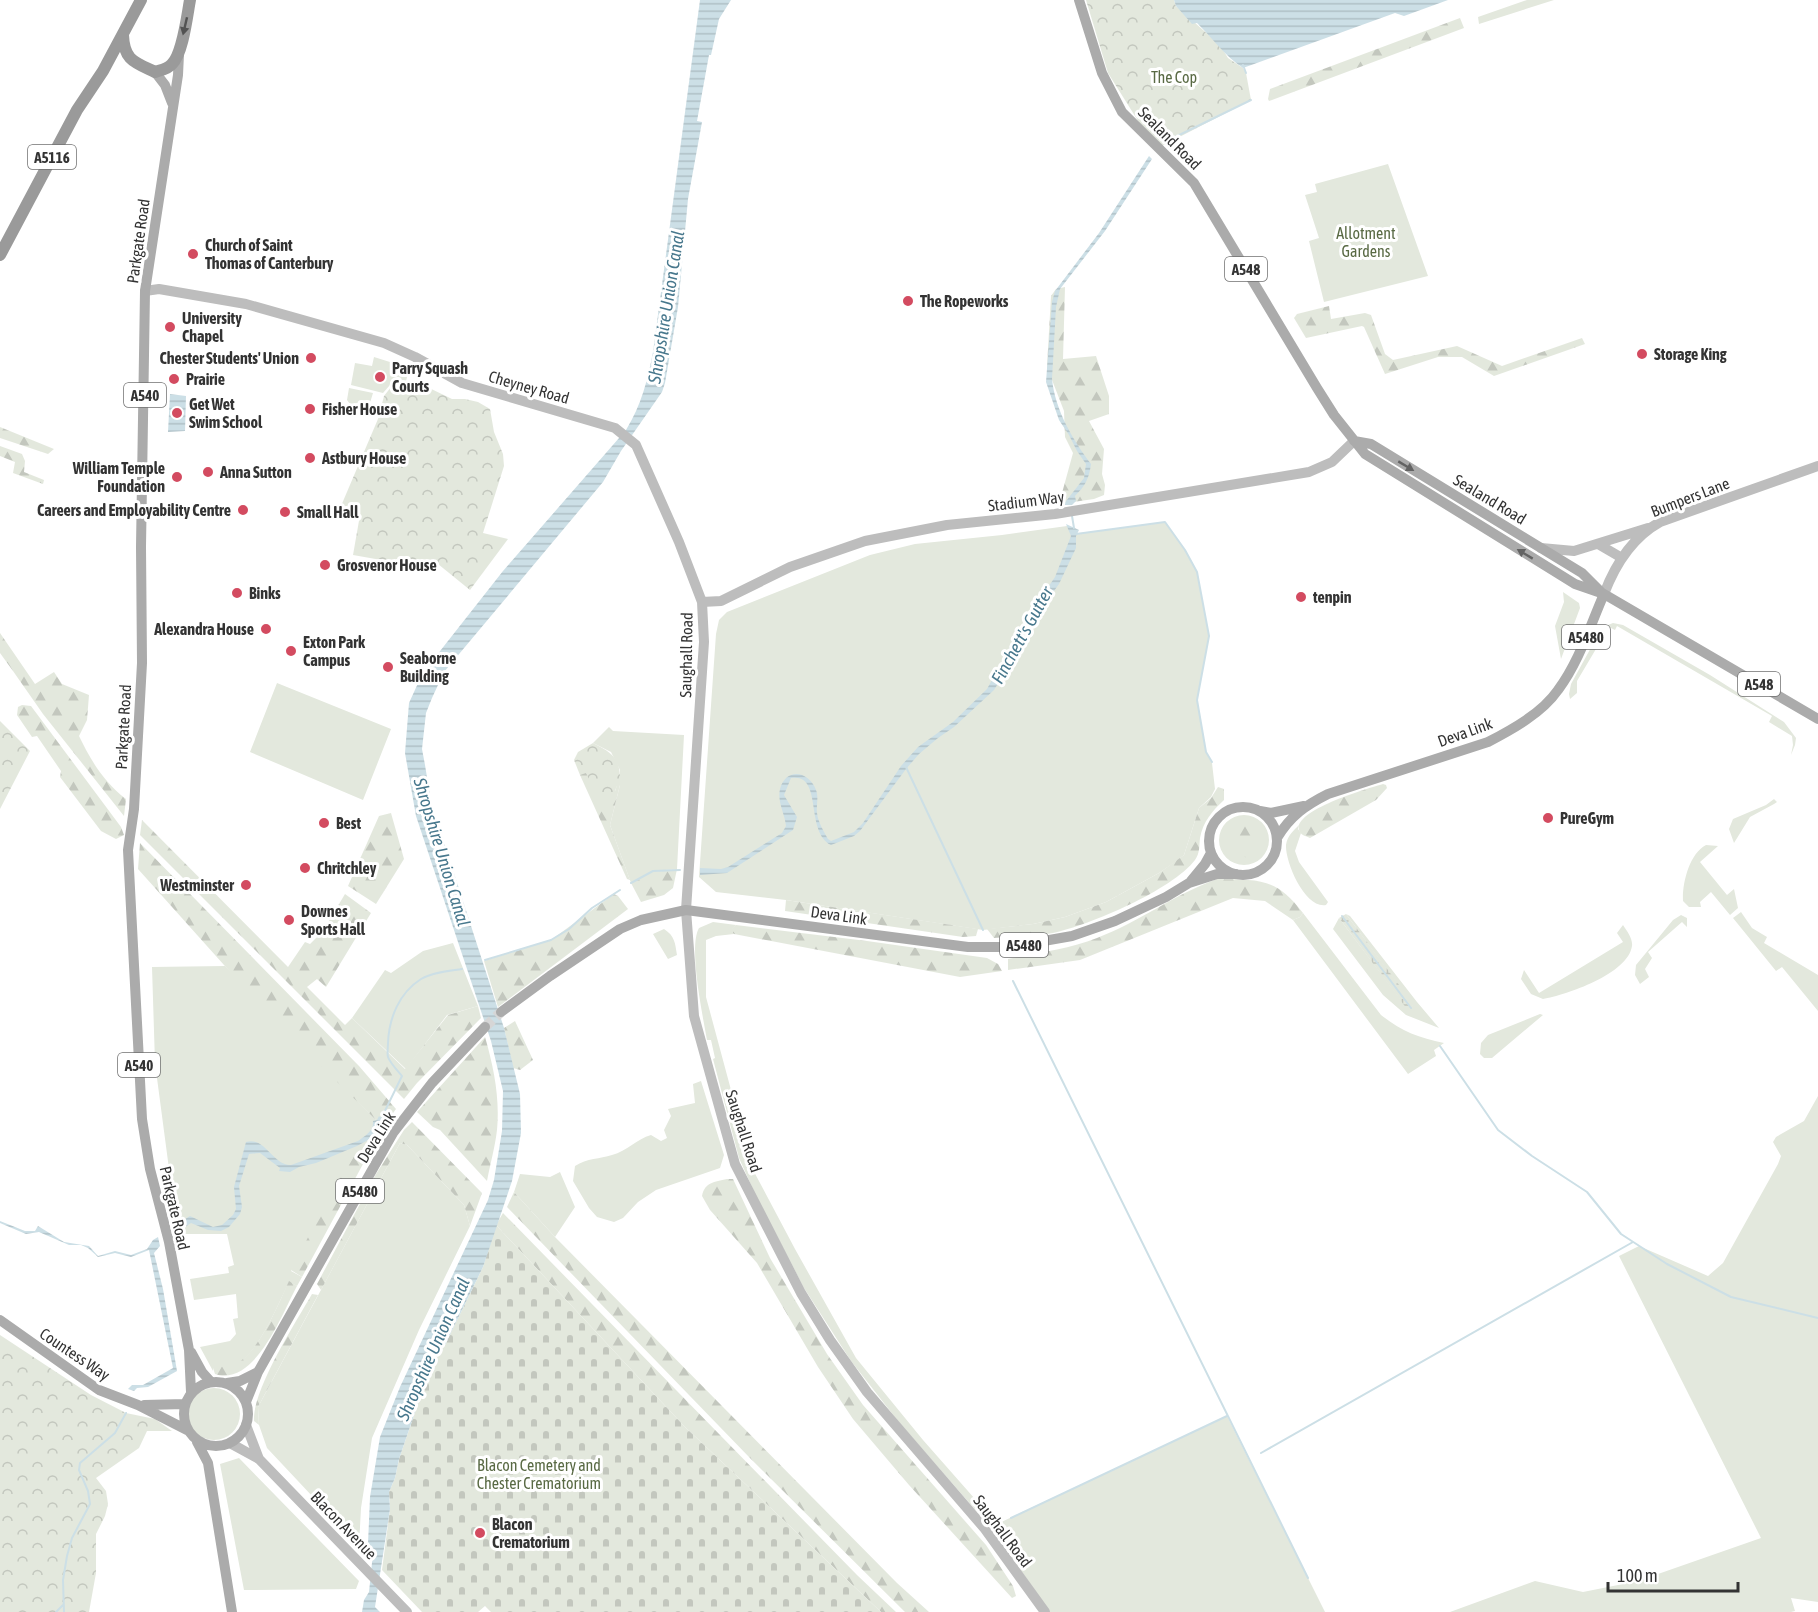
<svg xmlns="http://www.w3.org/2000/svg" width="1818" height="1612" viewBox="0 0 1818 1612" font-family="'Asap Condensed',sans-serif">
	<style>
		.green { fill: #e3e8dd }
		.forest { fill: url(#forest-firs) }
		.wetland { fill: url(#wetland-marsh) }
		.cemetery { fill: url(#cemetery-stones) }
		.park { fill: url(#park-crowns) }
		.water { fill: url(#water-rules) }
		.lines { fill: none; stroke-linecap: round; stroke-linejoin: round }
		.stream { stroke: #ccdfe6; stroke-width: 2 }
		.primary-tunnel { stroke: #d6d6d6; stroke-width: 10; stroke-dasharray: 10 5; stroke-linecap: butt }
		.secondary { stroke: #bdbdbd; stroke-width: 10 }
		.primary { stroke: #ababab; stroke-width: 10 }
		.highway { stroke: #9a9a9a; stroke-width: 12 }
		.oneway { fill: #525252 }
		.oneway2 { fill: #636363 }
		.poi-dot { fill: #d34b60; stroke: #fff; stroke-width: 2 }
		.labels { text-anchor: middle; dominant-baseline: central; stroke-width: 6; stroke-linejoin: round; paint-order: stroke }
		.shield { fill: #fff; stroke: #707070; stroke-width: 1.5 }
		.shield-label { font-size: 15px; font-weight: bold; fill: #333 }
		.park-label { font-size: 16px; fill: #596a44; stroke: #fff }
		.street-label { font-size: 16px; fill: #333; stroke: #fff }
		.poi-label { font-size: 16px; font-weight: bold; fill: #333; stroke: #fff; text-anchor: start }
		.water-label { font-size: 18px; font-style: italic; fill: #48788d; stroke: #fff }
	</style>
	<defs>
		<pattern id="forest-firs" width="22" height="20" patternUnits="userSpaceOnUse" patternTransform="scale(1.5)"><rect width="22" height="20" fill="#e3e8dd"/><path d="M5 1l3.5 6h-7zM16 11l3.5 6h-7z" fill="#c3c7be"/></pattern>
		<pattern id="wetland-marsh" width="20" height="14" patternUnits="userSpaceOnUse" patternTransform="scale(1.5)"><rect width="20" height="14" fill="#e3e8dd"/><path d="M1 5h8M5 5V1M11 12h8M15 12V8" fill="none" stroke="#c3c7be"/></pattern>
		<pattern id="cemetery-stones" width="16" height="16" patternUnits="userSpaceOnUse" patternTransform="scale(1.5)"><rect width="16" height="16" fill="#e3e8dd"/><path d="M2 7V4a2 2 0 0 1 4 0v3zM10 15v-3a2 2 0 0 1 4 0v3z" fill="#c3c7be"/></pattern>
		<pattern id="park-crowns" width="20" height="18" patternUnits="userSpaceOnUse" patternTransform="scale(1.5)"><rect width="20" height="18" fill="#e3e8dd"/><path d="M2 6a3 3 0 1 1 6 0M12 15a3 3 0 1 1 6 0" fill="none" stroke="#c3c7be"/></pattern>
		<pattern id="water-rules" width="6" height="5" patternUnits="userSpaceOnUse" patternTransform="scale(1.5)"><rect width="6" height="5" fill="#ccdfe6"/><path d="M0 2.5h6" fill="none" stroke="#b0c0c6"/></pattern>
	</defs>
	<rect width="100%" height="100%" fill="#fff"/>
	<!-- green -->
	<path class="green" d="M1527,0H1554L1479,24L1478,17Z
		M1388,164L1428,276L1324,302L1309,241L1319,238L1305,195L1317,192L1315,184Z
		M374,357L409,368L405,386L390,385L383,393L351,385L355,363L372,366Z
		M349,388L373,393L366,416L358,415L347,400Z
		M1165,522L1185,550L1197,572L1209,636L1197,700L1206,752L1212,763L1215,789L1211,797L1199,808L1184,855L1175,862L1159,873L1106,902L1065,917L1033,924L983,930L786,900L716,892L699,877L716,634L719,620L727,612L870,555L915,544L1002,535L1067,526L1075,534Z
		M1563,592L1579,603L1580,608L1561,659L1555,626L1564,602Z
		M1613,623L1623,625L1710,675L1784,722L1796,738L1795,745L1791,755L1793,745L1792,736L1769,722L1772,716L1617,626L1615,630L1609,627L1577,681V693L1570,699L1569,694L1571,684L1599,633L1603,627Z
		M277,683L391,729L363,800L250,752Z
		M609,727L613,731L684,735L677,869L653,871L631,883L610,825L620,785V770L611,752L593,743Z
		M1774,799L1777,802L1774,804L1750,817L1734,843L1729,829L1733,819L1766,805Z
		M1219 840a25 25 0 1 1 50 0a25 25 0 1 1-50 0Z
		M1299,825L1298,829L1301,833L1295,851L1299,862L1328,902L1326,905C1305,909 1285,862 1286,845C1287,836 1294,830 1299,825Z
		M1706,845L1718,846L1700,862L1727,895L1734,889L1738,908L1730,915L1711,892L1700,902L1701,907H1689L1683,901C1682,884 1689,854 1706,845Z
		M1741,912L1752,928L1767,937L1764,943L1818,975V1011L1782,967L1776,971L1733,918Z
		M1303,913L1381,1015C1401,1031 1419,1038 1444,1043L1434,1050L1436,1056L1408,1074L1293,920L1300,917Z
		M1346,914L1350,916L1417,1002L1439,1028L1406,1015L1383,995L1333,929L1339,918L1407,1008L1413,1005Z
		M1681,915L1687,918V927L1682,922L1648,952L1652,958L1645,969L1649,977L1640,984L1635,975L1636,965L1673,920Z
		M713,922L736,925L731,930L734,934L716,936L706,940V997L752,1168L795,1249L856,1358L923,1440L997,1524L1227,1416L1325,1612H1050L992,1529L898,1421L851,1361L804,1288L756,1196L739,1158L713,1059L715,1058L711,1040H707C703,1017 688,947 699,928Z
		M1623,925C1627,931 1633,939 1632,946C1628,974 1566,995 1543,999L1531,994L1521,979L1524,970L1539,993L1623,942L1617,933Z
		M664,929C675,936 675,943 677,955L668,959L653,934Z
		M453,943L478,1006L447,1015L406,1069L352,1018L385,970L391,973L423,951Z
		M225,966L376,1120L291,1271L302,1277L297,1286L289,1282C277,1306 258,1356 232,1367C226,1369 219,1368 213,1368V1371L200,1347L230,1341L236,1334L233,1319L238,1318L236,1294L194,1300L190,1279L229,1273L228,1267L234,1265L227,1234H183L171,1184L155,1063L152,967Z
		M1540,1014L1543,1015L1492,1058H1484L1480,1054L1481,1043L1488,1035Z
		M701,1081L724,1155L720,1168L656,1190L638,1202L623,1218L614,1222L597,1217L589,1208L573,1181L575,1166C587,1158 600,1159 612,1155C627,1151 637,1139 651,1135L661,1141L667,1138L664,1130L671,1116L668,1109L695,1103L693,1084Z
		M1818,1096V1602L1791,1598L1795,1611L1791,1612H1450L1535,1581L1583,1592L1638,1581L1761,1538L1619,1256L1639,1246L1708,1276L1723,1263L1778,1164L1781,1156L1773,1142L1776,1137L1804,1121Z
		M400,1143L407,1145L464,1205L470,1226L419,1330L372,1438L361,1508L359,1546L267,1448L259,1425L258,1407Z
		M560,1172L575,1207L555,1237L514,1192L520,1174L550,1177Z
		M188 1414a26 26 0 1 1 52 0a26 26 0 1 1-52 0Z
		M239,1458L359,1581L356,1589L244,1590L220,1464Z"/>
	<!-- forest -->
	<path class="forest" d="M1460,18L1464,28L1269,101L1268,99L1270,89Z
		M1065,287L1063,359L1096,356L1109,396V414L1089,421L1104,449L1102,474L1105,485L1104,495L1094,499L1059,504L1073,453L1065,437L1064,411L1047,367L1051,296L1056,289Z
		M1329,306L1331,319L1365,313L1371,315L1385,354L1393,360L1457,346L1502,366L1582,338L1585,344L1494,376L1462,357H1438L1385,374L1364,327L1362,326L1306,338L1294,318L1297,314Z
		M0,427L54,449L48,454L0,438Z
		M0,446L22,454L25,461L24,472L44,480L43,484L13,473L15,462L0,456Z
		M0,633L35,684L54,672L62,684L89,695L87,720L79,736C91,761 104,782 126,799L124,816L43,714L13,671L0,653Z
		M22,705L31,706L121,827L124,835L116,839L101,831L60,777L61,771L37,736L32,737L17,715L18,707Z
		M581,773H586L615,791L617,785H620L610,825L630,880L627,879L580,775Z
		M1383,784L1386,785L1387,788L1376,800L1310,838C1306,836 1300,835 1299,830C1293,810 1369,788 1383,784Z
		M1218,787L1224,789V800C1212,811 1203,822 1200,838C1199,846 1200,853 1195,860C1172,890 1090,925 1053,933C1034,937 1013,936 994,938L987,929L1033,924L1065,917L1106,902L1159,873L1184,855L1199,808L1211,798Z
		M391,813L404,859L376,904L348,886L379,816Z
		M142,820L288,967L305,942L310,944L323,931L345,894L371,913L326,987L317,979L307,987L345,1025L352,1018L405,1069L448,1015L478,1006L481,1018L417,1083L404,1099L140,835Z
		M1248,821L1254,822L1261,829L1252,841L1254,856C1246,858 1240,858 1234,851L1240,837L1238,825Z
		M140,843L359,1066L396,1109L383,1127L302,1277L291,1270L329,1197L376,1120L266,1012L138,869Z
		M677,869L673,888L664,895L641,902L631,883L653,871Z
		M1217,879C1259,880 1276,877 1303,913L1300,917L1293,920L1265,901L1233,898L1080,960L1008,970V959C1037,953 1069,949 1097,938C1139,922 1175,894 1217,879Z
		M614,894L618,896L628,909L498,1007L484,961L551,940Z
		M786,900L978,929L976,936L963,937L785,911Z
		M736,925L867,941L987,958L998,964L1002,971L960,977L734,934L730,930Z
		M515,1021L533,1060L520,1070L513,1068L504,1028Z
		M485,1037C494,1068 500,1099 497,1130C495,1147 490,1165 487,1181L440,1130L433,1127L417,1112Z
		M412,1122L482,1193L470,1226L464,1205L407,1145L400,1143L321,1290L317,1284L376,1174L404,1130Z
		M727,1179H733L770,1258L827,1354L863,1405L986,1545L1013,1586L1016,1596L1012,1598L909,1485L853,1419L818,1367L757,1263L710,1210L702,1196C705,1182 714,1182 727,1179Z
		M514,1192L555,1237L897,1583L929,1612H905L749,1457L507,1207Z
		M503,1213L857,1575L896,1612H881L685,1427L496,1225Z
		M289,1281L297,1286C282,1314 255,1387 215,1374L213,1368L217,1365C249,1380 278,1304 289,1281Z
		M312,1294L318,1295L258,1407L259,1425L254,1421C252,1390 296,1322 312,1294Z"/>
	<!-- wetland -->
	<path class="wetland" d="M1346,914L1414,1005L1407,1009L1339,918Z"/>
	<!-- cemetery -->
	<path class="cemetery" d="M496,1225L685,1427L881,1612H491L485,1606L478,1612H422L382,1570L390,1509L389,1492L395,1478L399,1459L423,1389L435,1368L433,1361L440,1347L445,1345L483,1267Z"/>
	<!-- park -->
	<path class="park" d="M1086,0H1174L1176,6L1220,45L1228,58L1243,68L1246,73L1251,100L1162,146L1140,124L1108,73Z
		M421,384L452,399H465L478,402L490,409L494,432L503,454L504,466L483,533L508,539L470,590L438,564L432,569L353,555L360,515L341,506L378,419L384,396L391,387L414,392Z
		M0,721L30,751L0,809Z
		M593,743C615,754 621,760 620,785L617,786L610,802L603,807L586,773L580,775L574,760L578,752Z
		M0,1335L91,1395L126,1413L155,1419L172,1431H147L139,1448L96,1478L106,1491L108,1504L105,1516L96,1534V1573L89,1612H0Z"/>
	<!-- water -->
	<path class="water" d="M700,0H731L719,19L711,55H709L697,121L702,122L688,199L678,307L665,383L662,392L621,451L603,482L444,672L432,698L426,713L422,749L425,765L431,802L504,1028L520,1094L521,1133L512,1181L483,1267L445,1345L440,1347L433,1361L435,1368L423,1389L399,1459L395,1478L389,1492L390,1509L375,1607L380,1612H362L364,1600L369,1592L373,1553L368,1544L370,1497L380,1437L400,1387L488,1200L494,1180L502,1131L503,1091L491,1041L416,816L405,753L409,703L419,681L433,660L503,571L626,430C641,406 648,379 653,352Z
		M1174,0H1448L1404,16L1395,13L1243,68C1225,56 1213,39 1197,23L1192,24L1176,6Z
		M1149,156L1152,159L1105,231L1060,289L1056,307L1052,379C1055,410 1073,440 1091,464C1089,479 1085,486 1075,496L1076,501L1072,505H1063L1084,478L1086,464L1077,451L1069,435L1059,420L1046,382L1052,302L1055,291L1099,233Z
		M170,394L186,396L185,431L168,432Z
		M1066,524L1079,530L1076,536V548L1059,584L1024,633L1004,674L994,690L954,727L938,738L919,754L906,769L860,831L854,836L831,845C804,831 824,773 791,778L784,795L797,817L793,830L727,873L700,875V868L721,869L728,867L782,833L786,826C785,814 777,802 780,789C786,767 809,771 816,790C819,798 816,805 817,813C818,822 824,832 828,839L831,841L854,832L863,823L901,766L918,747L953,722L987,689L1019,630L1055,577L1071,536Z
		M379,1116L384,1121L370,1139L357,1146L316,1163L299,1167L290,1172L279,1171L280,1168L260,1153L249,1154L239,1186L242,1207L240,1214L229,1227L221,1231L208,1230L191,1223L178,1232L177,1224L190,1216L213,1227L222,1225L233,1215L236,1209L234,1187L246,1142C265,1136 273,1166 291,1165L358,1141C365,1136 374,1131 373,1121L377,1120Z
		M0,1221L25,1231H35L38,1226L64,1242L89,1246L98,1256L115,1251L131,1255L147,1249L153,1240L158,1237L160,1246L154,1253L163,1289L177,1371L148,1387L137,1388L134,1391L128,1389L132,1385H143L173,1368L149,1250L131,1257L115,1253L98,1257L88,1248L81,1245H69L39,1232L26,1234L0,1223Z"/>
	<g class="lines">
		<!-- stream -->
		<path class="stream" d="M1243,65L1246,73
			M1167,141L1251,100
			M1072,516L1074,528
			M1076,534L1165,522L1185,550L1197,572L1209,636L1197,700L1206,752L1212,762
			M906,767L983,930
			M631,883L653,871L680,870
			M1342,916L1411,1008
			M485,960L551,940L569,929L592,908L620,890
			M1013,981L1308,1578
			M1440,1046L1498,1130L1532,1156L1587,1192L1621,1234L1667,1264L1731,1297L1818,1318
			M380,1121L402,1076C398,1071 390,1063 388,1057C387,1054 388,1047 388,1043C389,1018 399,993 421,979C433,972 449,971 462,969
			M1261,1453L1633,1242
			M1011,1518L1227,1416
			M56,1612L63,1605
			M64,1612L63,1580L67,1556L72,1538L90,1504L88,1491L79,1470L80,1463L115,1433L126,1413"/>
		<!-- primary-tunnel -->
		<path class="primary-tunnel" d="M485,1027L501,1012"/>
		<!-- secondary -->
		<path class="secondary" d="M145,291L159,289L246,304L384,343L415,357L462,383L615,428L636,445L679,542L702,602L704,642L686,910L694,1016L735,1164L801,1293L830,1340L867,1392L985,1529L1045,1612
			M1598,544L1622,558
			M1541,548L1574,551L1648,528
			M1604,594C1615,565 1631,538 1660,522L1818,466
			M702,602L721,601L790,567L865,541L947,525L1055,514L1309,472L1332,462L1354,441
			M246,1425L259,1459
			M230,1443L259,1459L407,1612"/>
		<!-- primary -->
		<path class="primary" d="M1079,0L1102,73L1122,112L1194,183L1317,388L1334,415L1365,454L1575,584L1604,594L1818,719
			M179,54L178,75L145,291L141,547L142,663L134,809L128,850L142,1119L150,1169L169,1242L189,1350L191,1392
			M155,72L165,85L172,103
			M1354,441L1371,444L1582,573L1601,592
			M1209 841a34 34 0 1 1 68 0a34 34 0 1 1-68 0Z
			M1260,811L1271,813L1304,806
			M1277,838C1290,816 1306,805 1328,794L1488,742C1513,729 1542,713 1558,690C1579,662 1590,626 1604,594
			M1191,881L1205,864L1211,853
			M501,1012L550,976L620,929L641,920L686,910L968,947H1010L1072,936L1115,921L1166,897L1189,883L1217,874H1236
			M0,1320L99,1390L138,1405L187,1430
			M191,1352L202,1372L211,1382
			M184 1414a32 32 0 1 1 64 0a32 32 0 1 1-64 0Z
			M227,1383L240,1381L258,1372
			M246,1402L258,1372L393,1133L432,1083L485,1027
			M144,1405L185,1404
			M197,1442L208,1463L232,1612"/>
		<!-- highway -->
		<path class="highway" d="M123,35C124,60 134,62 155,72C161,70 168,69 172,64C183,53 187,16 190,0
			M0,255L77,110L103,71L141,0"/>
	</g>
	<!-- one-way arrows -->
	<defs><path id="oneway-solid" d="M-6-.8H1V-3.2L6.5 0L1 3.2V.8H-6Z" transform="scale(1.5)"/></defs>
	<use class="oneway" href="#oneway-solid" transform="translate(185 26) rotate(103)"/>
	<g class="oneway2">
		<use href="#oneway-solid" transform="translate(1406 466) rotate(31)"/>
		<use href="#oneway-solid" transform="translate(1525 554) rotate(-149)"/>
	</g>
	<!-- markers -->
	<g class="poi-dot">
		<circle cx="193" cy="254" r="6"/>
		<circle cx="908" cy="301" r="6"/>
		<circle cx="170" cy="327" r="6"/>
		<circle cx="1642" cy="354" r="6"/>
		<circle cx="311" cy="358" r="6"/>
		<circle cx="380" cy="377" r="6"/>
		<circle cx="174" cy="379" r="6"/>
		<circle cx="310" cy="409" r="6"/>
		<circle cx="177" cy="413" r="6"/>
		<circle cx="310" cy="458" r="6"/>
		<circle cx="208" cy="472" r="6"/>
		<circle cx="177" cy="477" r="6"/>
		<circle cx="243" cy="510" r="6"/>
		<circle cx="285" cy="512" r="6"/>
		<circle cx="325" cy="565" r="6"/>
		<circle cx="237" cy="593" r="6"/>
		<circle cx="1301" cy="597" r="6"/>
		<circle cx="266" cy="629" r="6"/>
		<circle cx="291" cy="651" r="6"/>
		<circle cx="388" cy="667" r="6"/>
		<circle cx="1548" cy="818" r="6"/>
		<circle cx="324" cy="823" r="6"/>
		<circle cx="305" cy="868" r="6"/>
		<circle cx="246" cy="885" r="6"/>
		<circle cx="289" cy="920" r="6"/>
		<circle cx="480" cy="1533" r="6"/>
	</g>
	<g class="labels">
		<!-- shield labels -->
		<g class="shield">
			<rect x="28" y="145" width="48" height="24" rx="4.5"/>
			<rect x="1225" y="257" width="42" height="24" rx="4.5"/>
			<rect x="124" y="383" width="42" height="24" rx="4.5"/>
			<rect x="1562" y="625" width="48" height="24" rx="4.5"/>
			<rect x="1738" y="672" width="42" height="24" rx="4.5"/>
			<rect x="1000" y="933" width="48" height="24" rx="4.5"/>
			<rect x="118" y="1053" width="42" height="24" rx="4.5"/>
			<rect x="336" y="1179" width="48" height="24" rx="4.5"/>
		</g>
		<g class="shield-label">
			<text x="52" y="157">A5116</text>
			<text x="1246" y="269">A548</text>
			<text x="145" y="395">A540</text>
			<text x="1586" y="637">A5480</text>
			<text x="1759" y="684">A548</text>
			<text x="1024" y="945">A5480</text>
			<text x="139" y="1065">A540</text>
			<text x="360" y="1191">A5480</text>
		</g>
		<!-- park labels -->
		<g class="park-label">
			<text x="1174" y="77">The Cop</text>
			<text x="1366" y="233">Allotment<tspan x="1366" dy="18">Gardens</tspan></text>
			<text x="539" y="1465">Blacon Cemetery and<tspan x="539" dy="18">Chester Crematorium</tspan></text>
		</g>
		<!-- street labels -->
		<g class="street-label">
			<text transform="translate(1170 138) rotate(45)">Sealand Road</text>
			<text transform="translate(138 241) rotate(-82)">Parkgate Road</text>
			<text transform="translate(529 387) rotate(16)">Cheyney Road</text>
			<text transform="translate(1690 497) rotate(-21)">Bumpers Lane</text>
			<text transform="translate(1490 499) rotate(31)">Sealand Road</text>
			<text transform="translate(1026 501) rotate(-7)">Stadium Way</text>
			<text transform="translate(686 655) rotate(-89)">Saughall Road</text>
			<text transform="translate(123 727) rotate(-87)">Parkgate Road</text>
			<text transform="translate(1465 732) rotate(-20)">Deva Link</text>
			<text transform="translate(839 915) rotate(8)">Deva Link</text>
			<text transform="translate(744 1131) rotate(72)">Saughall Road</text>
			<text transform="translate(376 1137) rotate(-58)">Deva Link</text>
			<text transform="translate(175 1208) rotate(77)">Parkgate Road</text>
			<text transform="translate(75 1354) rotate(34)">Countess Way</text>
			<text transform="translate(344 1525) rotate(46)">Blacon Avenue</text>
			<text transform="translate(1003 1531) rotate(53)">Saughall Road</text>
		</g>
		<!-- poi labels -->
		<g class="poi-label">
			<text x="205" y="245">Church of Saint<tspan x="205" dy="18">Thomas of Canterbury</tspan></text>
			<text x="920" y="301">The Ropeworks</text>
			<text x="182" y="318">University<tspan x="182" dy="18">Chapel</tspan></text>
			<text x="1654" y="354">Storage King</text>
			<text x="299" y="358" text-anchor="end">Chester Students' Union</text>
			<text x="392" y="368">Parry Squash<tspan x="392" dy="18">Courts</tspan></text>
			<text x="186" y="379">Prairie</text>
			<text x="189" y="404">Get Wet<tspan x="189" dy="18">Swim School</tspan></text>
			<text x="322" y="409">Fisher House</text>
			<text x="322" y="458">Astbury House</text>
			<text x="165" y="468" text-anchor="end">William Temple<tspan x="165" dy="18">Foundation</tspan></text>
			<text x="220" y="472">Anna Sutton</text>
			<text x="231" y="510" text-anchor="end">Careers and Employability Centre</text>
			<text x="297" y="512">Small Hall</text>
			<text x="337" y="565">Grosvenor House</text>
			<text x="249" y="593">Binks</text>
			<text x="1313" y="597">tenpin</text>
			<text x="254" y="629" text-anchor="end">Alexandra House</text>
			<text x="303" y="642">Exton Park<tspan x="303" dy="18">Campus</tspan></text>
			<text x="400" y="658">Seaborne<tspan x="400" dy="18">Building</tspan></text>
			<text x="1560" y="818">PureGym</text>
			<text x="336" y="823">Best</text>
			<text x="317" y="868">Chritchley</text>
			<text x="234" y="885" text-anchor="end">Westminster</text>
			<text x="301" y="911">Downes<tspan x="301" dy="18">Sports Hall</tspan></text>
			<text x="492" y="1524">Blacon<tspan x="492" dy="18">Crematorium</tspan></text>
		</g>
		<!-- water labels -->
		<g class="water-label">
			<text transform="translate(666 307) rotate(-81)">Shropshire Union Canal</text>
			<text transform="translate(1022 635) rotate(-61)">Finchett's Gutter</text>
			<text transform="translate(442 852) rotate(73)">Shropshire Union Canal</text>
			<text transform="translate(433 1349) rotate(-66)">Shropshire Union Canal</text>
		</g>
	</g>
	<!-- scale -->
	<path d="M1608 1582v9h130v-9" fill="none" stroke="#333333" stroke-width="3"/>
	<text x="1617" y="1582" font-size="18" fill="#333333" stroke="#ffffff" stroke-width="4.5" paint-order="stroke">100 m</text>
</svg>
